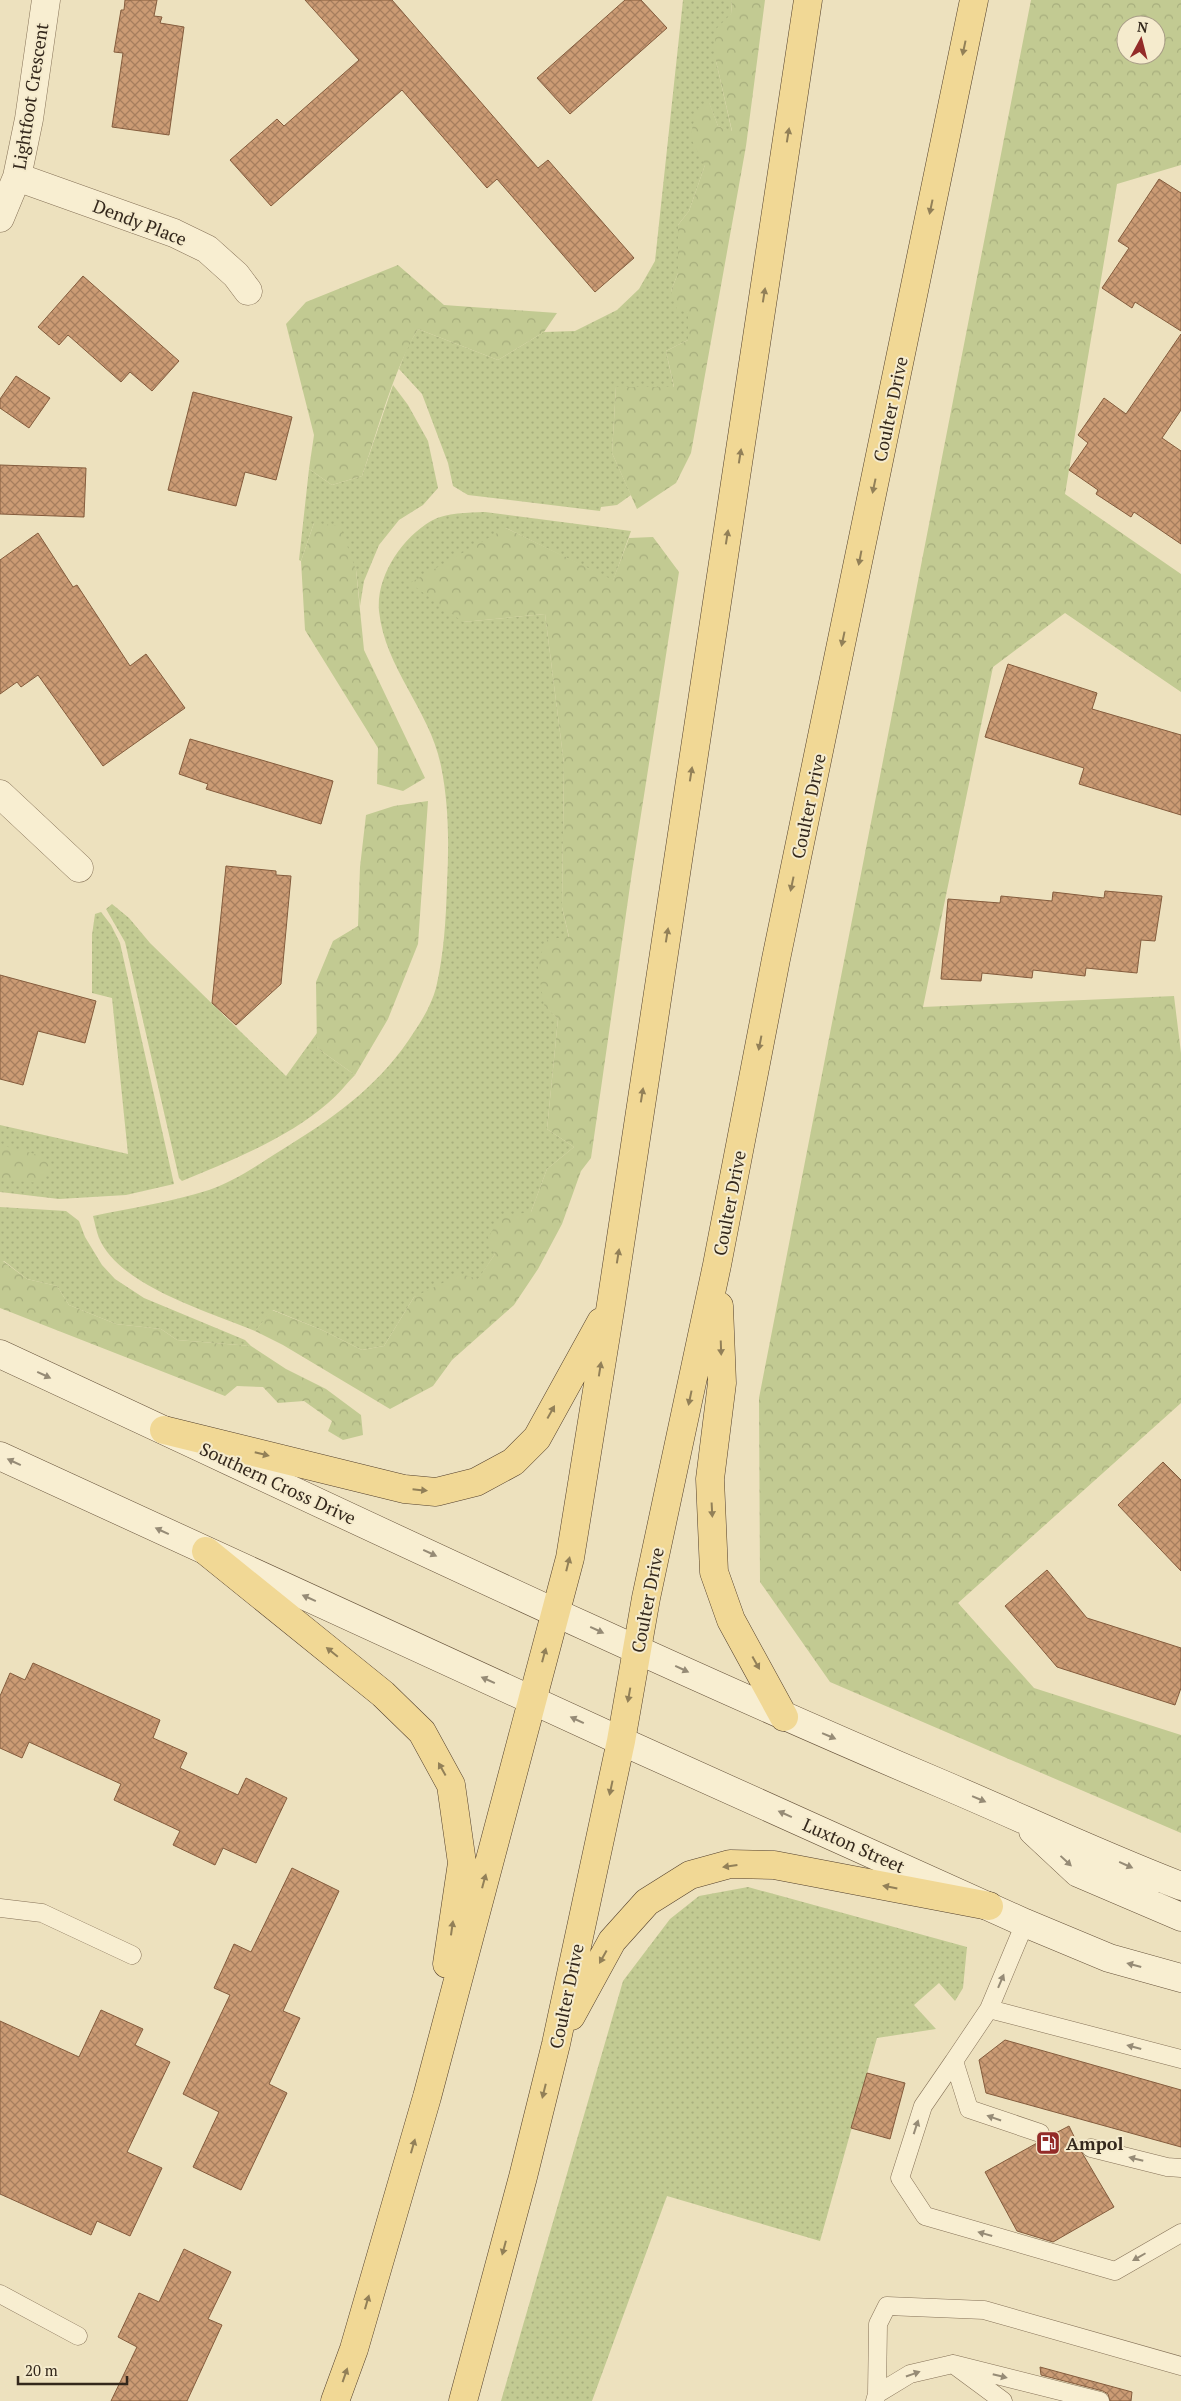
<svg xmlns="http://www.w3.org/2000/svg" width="1181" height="2401" viewBox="0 0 1181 2401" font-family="'PT Serif',serif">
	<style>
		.grass { fill: url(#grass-dots) }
		.forest { fill: url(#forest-crowns); fill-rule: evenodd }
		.building { fill: url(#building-cross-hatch); stroke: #845c3d }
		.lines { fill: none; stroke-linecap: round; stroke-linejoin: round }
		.service-casing { stroke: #857157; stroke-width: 19 }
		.minor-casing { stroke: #857157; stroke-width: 29 }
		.secondary-casing { stroke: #66523a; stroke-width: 29 }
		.primary-casing { stroke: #523f2c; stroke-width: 29 }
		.service { stroke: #f8eed1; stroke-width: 18 }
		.minor { stroke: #f8eed1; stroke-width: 28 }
		.secondary { stroke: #f8eed1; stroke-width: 28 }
		.primary { stroke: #f1d895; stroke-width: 28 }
		.oneway { fill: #928058 }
		.oneway2 { fill: #968b76 }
		.labels { text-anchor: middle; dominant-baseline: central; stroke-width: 4; stroke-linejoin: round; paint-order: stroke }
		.street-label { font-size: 18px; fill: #34281c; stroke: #f5ebcd }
		.poi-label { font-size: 18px; font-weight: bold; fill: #34281c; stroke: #f5ebcd; text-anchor: start }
	</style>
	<defs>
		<pattern id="grass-dots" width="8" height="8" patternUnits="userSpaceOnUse" patternTransform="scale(1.25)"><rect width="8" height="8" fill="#c2ca92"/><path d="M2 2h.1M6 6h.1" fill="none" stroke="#a7ae7d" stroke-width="1.8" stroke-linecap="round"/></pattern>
		<pattern id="forest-crowns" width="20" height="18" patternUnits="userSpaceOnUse" patternTransform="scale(1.25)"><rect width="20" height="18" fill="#c2ca92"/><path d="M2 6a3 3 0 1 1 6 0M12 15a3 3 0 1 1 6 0" fill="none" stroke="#a7ae7d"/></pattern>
		<pattern id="building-cross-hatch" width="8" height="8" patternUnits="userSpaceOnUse" patternTransform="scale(1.25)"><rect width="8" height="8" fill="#cb9b74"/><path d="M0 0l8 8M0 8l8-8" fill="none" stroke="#a67e5e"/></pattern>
	</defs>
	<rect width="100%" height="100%" fill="#ede1be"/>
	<!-- grass -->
	<path class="grass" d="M683,0H732L731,14L716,61L732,132L718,126L709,103L705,165L689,211L678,225V273L671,291L688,313V340L666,351L674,388L616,387L612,453L631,495L617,505L601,507L600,511L468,495L453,486L448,463L422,394L399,369L407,348L418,329L498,360L544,332L575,331L617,310L639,289L655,261Z
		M393,385L408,405L428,441L438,488L423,505L399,520L379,545L364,581L360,606L356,570L314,523L301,561L299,560L309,469L332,485L362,476Z
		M485,512L631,531L613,581L506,528L463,622L545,614L564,764L562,907L569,938L544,1004L558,1019L547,1129L574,1147L547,1169L531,1212L495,1254L478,1280L414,1297L384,1346L362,1350L322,1330L273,1310L255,1331C210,1312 119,1286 99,1238C96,1231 95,1223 93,1216C131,1208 171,1202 209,1190C238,1180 265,1160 291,1144C340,1114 383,1081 414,1032C423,1019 432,1003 436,988C444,954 446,919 447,884C449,845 449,805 441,766C430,710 385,669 379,611C376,576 402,538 431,521C447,512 468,513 485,512Z
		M112,904L129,918L150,943L286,1076L317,1033V1048L355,1075C346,1084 338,1095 328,1103C288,1138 231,1161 182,1181L179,1178L125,942L106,909Z
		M101,912L111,925L120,943L174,1184L126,1195L59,1199L0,1192V1125L128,1154L112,998L92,993V935L95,914Z
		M0,1207L66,1211L79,1221L85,1237L102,1265L115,1279L144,1298L245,1340L251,1346L177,1340L161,1329L116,1324L69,1305L57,1286L27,1279L4,1261H0Z
		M748,1887L967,1947L963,1988L955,2001L939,1983L914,2005L936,2029L877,2038L820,2241L667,2196L592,2401H501L623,1981L670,1919L699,1896Z"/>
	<!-- forest -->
	<path class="forest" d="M732,0H765L746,146L691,453L676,483L637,509L612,453L616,387H674L666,351L688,340V313L677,309L671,291L678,273V225L689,211L705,165L690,137L697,109L709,102L718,126L732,131L716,61L715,30L731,14Z
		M1031,0H1181V165L1117,184L1065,494L1181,574V692L1065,613L993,667L923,1007L1174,996L1181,1053V1403L958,1603L1034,1688L1181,1735V1833L830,1682L760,1582L759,1398ZM1126,25H1156V55H1126Z
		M398,265L444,305L557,313L544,332L498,360L418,329C392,374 379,427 362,476L332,485L309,469L314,435L286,324L306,302Z
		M314,523L340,526L356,570L364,650L425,778L403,791L377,784L378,748L305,630L301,561Z
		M506,528L613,580L629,538L653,537L679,572L632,872L591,1158L581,1171L562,1224L538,1269L514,1305L452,1360L433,1386L390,1409L283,1345L255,1331L272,1310L322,1330L362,1350L384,1346L414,1297L461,1274L478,1279L495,1254L488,1237L502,1216L531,1212L547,1169L574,1147L547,1129L558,1019L544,1005L537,962L548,939L569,937L562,907L564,764L545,614L463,622L410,583Z
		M428,801L418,944L388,1019L355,1075L317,1048L316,982L333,941L358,926L360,867L366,815L394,806Z
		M0,1143C18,1154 35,1148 52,1165L39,1183L0,1179Z
		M0,1261H3L27,1279L57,1286L69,1305L116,1324L161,1329L177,1340L251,1346L286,1369L326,1389L361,1415L363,1435L343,1440L328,1431L332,1421L304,1401L278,1403L263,1387L237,1386L225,1396L0,1308Z"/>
	<!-- building -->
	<path class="building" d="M125,0H157L154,16L162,17L160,23L184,27L169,135L112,127L123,53L114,52L121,10H124Z
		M305,0H392L538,168L548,160L634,258L595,292L497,179L487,188L402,90L271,206L230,160L277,119L284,126L359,60Z
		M625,0H641L667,28L570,114L537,78Z
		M1159,179L1181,193V331L1135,302L1132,308L1102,288L1129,248L1118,241Z
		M83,276L179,361L152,391L130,372L121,382L68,335L59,345L38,327Z
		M1181,334V410L1162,438L1181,451V544L1134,512L1131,517L1096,494L1098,490L1069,470L1088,443L1078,435L1104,398L1126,414Z
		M16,376L50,398L29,428L0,408V399Z
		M193,392L292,417L276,480L245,472L236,506L168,490Z
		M0,465L86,468L84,517L0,514Z
		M38,533L73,587L77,585L130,666L146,654L185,708L103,766L38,675L21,687L17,682L0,694V560Z
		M1008,664L1097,693L1092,709L1181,735V815L1079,784L1084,768L985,737Z
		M190,739L333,781L321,824L206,789L208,784L179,774Z
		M226,866L276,871V875L291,876L281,984L236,1025L212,1003Z
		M1105,891L1162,896L1155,941L1141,940L1137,973L1086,968L1085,976L1033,970L1032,978L982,973L981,981L941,979L948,899L1000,903L1001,896L1052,901L1053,892L1104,898Z
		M0,975L96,1001L85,1043L38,1031L23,1085L0,1079Z
		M1163,1462L1181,1480V1571L1118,1505Z
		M1047,1570L1087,1618L1181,1648V1688L1175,1705L1057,1667L1005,1606Z
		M33,1663L160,1720L153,1738L187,1753L180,1768L238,1795L246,1778L287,1798L256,1863L223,1848L215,1865L173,1845L180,1831L114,1800L121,1784L29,1742L22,1758L0,1748V1696L10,1673L25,1680Z
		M292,1868L339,1891L283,2011L300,2018L269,2084L287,2093L241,2190L193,2167L219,2112L183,2094L230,1995L214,1988L234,1944L251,1952Z
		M101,2010L143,2029L135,2045L170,2062L127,2152L162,2168L130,2236L97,2221L91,2235L0,2194V2021L79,2057Z
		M1005,2040L1181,2090V2147L986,2093L979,2060Z
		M867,2073L905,2083L890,2139L851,2128Z
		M1069,2126L1081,2151L1114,2207L1053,2242L1017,2231L985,2172L1037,2143L1047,2141L1050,2136Z
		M184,2249L231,2272L208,2319L222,2325L187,2401H111L137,2347L118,2337L139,2293L159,2302Z
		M1040,2367L1132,2392L1131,2401H1110L1108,2394L1103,2391L1041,2375Z"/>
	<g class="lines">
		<defs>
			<path id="service" d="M0,1908L42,1913L132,1955
				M1025,1923L989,2009L1181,2059
				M989,2009L954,2061L969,2109L1040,2133
				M954,2061L923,2106L900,2178L925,2216L1115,2271L1181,2233
				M1091,2148L1167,2167L1181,2168
				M0,2294L78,2336
				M953,2364L1100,2401
				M877,2394L878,2324L887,2306L984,2310L1181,2366
				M875,2401L877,2394L910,2374L953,2364L1003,2401"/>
			<path id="minor" d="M17,177L174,233L207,249L236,275L248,291
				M0,218L17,177L29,119L46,0
				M0,794L79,868"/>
			<path id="secondary" d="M0,1354C313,1499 624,1649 942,1784C1022,1818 1100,1855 1181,1886
				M0,1456L621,1741L1025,1923L1109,1958L1181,1978
				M1033,1831L1078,1873L1181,1917"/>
			<path id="primary" d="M719,1306L722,1383L710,1479L714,1572L731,1620L784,1717
				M164,1430L404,1489L436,1492L476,1482L513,1462L537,1438L601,1322
				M206,1551L383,1694L422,1732L451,1785L462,1863L447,1964
				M571,2016L612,1941L647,1902L690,1875L730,1864L774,1865L989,1906
				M335,2401L354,2349L427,2097L570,1558L611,1304L808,0
				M463,2401L523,2177L556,2044L621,1741L646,1598L717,1265L776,959L974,0"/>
		</defs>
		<!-- service casing -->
		<use href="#service" class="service-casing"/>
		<!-- minor casing -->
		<use href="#minor" class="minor-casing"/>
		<!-- secondary casing -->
		<use href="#secondary" class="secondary-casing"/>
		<!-- primary casing -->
		<use href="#primary" class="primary-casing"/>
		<!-- service -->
		<use href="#service" class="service"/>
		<!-- minor -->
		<use href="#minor" class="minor"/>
		<!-- secondary -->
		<use href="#secondary" class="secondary"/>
		<!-- primary -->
		<use href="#primary" class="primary"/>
	</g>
	<!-- one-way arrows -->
	<defs><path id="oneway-solid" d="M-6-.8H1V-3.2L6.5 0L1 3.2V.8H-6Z" transform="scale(1.25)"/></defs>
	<g class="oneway">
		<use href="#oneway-solid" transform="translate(964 48) rotate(102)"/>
		<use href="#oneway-solid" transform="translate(788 135) rotate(-81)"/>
		<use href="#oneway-solid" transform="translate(931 207) rotate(102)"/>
		<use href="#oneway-solid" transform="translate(764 295) rotate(-81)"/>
		<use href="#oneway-solid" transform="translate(740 456) rotate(-81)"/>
		<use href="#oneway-solid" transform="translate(874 486) rotate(102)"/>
		<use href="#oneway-solid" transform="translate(727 537) rotate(-81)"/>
		<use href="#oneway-solid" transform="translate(860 558) rotate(101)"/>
		<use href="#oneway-solid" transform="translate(843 639) rotate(102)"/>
		<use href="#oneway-solid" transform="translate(691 774) rotate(-81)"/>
		<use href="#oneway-solid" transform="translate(792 884) rotate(102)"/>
		<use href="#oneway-solid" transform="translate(667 935) rotate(-81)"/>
		<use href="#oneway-solid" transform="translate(760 1043) rotate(101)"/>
		<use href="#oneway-solid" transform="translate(642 1095) rotate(-81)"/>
		<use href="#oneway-solid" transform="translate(618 1256) rotate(-81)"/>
		<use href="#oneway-solid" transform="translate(721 1348) rotate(88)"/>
		<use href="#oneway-solid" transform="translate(600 1369) rotate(-81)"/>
		<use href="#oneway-solid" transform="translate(690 1398) rotate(102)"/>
		<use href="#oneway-solid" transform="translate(551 1412) rotate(-61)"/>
		<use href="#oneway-solid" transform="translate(262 1454) rotate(14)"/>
		<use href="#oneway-solid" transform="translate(420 1490) rotate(6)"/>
		<use href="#oneway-solid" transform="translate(712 1510) rotate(87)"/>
		<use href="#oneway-solid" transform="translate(568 1564) rotate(-76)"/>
		<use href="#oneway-solid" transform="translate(332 1652) rotate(-141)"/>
		<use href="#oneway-solid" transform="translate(544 1655) rotate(-75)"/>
		<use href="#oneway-solid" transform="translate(756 1663) rotate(61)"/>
		<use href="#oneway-solid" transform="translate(629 1695) rotate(100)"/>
		<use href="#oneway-solid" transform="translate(442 1769) rotate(-119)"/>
		<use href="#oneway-solid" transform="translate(611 1788) rotate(102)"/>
		<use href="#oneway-solid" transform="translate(730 1866) rotate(172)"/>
		<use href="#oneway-solid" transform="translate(484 1881) rotate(-75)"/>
		<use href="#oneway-solid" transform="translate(890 1887) rotate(-169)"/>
		<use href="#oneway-solid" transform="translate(452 1928) rotate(-82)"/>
		<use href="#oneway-solid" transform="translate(603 1957) rotate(119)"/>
		<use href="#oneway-solid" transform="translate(544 2091) rotate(104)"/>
		<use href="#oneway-solid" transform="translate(413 2146) rotate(-74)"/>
		<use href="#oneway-solid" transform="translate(504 2248) rotate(105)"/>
		<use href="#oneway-solid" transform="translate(367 2302) rotate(-74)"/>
		<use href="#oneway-solid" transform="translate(345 2375) rotate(-71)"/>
	</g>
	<g class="oneway2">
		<use href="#oneway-solid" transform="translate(44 1375) rotate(25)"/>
		<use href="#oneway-solid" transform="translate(14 1462) rotate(-155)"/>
		<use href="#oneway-solid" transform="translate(162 1531) rotate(-155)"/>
		<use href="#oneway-solid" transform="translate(430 1553) rotate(25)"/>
		<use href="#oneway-solid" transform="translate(309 1598) rotate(-156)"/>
		<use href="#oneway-solid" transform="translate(597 1630) rotate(25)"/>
		<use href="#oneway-solid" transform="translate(682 1669) rotate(25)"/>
		<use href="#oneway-solid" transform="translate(488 1680) rotate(-156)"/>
		<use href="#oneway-solid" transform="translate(577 1720) rotate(-155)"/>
		<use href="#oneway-solid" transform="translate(829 1736) rotate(23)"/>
		<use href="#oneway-solid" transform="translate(979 1799) rotate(23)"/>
		<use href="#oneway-solid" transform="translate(785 1814) rotate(-156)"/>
		<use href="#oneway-solid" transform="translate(1066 1861) rotate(43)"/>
		<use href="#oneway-solid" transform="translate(1126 1865) rotate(24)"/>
		<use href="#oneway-solid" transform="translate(1134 1965) rotate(-165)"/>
		<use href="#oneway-solid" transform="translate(1001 1981) rotate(-67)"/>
		<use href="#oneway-solid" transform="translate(1134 2047) rotate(-165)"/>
		<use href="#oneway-solid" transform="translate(994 2118) rotate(-161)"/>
		<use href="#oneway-solid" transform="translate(916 2127) rotate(-72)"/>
		<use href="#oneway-solid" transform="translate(1136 2159) rotate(-166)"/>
		<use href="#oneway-solid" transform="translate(985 2234) rotate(-164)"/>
		<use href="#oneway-solid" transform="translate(1139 2257) rotate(150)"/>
		<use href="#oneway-solid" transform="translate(913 2374) rotate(-19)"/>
		<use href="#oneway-solid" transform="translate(1000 2376) rotate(14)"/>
	</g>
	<!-- icons -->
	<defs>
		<symbol id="fuel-square" viewBox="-11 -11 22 22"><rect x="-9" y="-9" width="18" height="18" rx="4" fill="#932b28" stroke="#f5ebcd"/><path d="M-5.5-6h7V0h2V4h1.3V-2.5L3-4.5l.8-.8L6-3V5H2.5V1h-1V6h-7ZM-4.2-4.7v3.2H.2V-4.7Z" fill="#fff"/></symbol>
	</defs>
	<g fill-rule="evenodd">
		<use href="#fuel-square" x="1034" y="2129" width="28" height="28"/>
	</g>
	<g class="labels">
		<!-- street labels -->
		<g class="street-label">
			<text transform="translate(30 96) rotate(-81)">Lightfoot Crescent</text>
			<text transform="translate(140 222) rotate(21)">Dendy Place</text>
			<text transform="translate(890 409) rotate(-78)">Coulter Drive</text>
			<text transform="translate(808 806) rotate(-78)">Coulter Drive</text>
			<text transform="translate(729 1203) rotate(-79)">Coulter Drive</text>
			<text transform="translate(278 1483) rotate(25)">Southern Cross Drive</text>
			<text transform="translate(647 1600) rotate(-79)">Coulter Drive</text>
			<text transform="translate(854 1845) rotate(24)">Luxton Street</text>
			<text transform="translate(566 1996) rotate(-78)">Coulter Drive</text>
		</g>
		<!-- poi labels -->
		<g class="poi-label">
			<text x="1066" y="2143">Ampol</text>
		</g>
	</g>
	<!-- north arrow -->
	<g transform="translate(1141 40) rotate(7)"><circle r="24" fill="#f5ebcd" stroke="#a89d86"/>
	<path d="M0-4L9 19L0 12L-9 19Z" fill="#932b28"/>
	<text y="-8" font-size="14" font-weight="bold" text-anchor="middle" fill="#34281c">N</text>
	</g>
	<!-- scale -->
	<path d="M18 2376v8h109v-8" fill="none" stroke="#34281c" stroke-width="2.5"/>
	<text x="25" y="2376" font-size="15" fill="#34281c" stroke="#f5ebcd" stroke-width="4" paint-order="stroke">20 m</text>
</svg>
